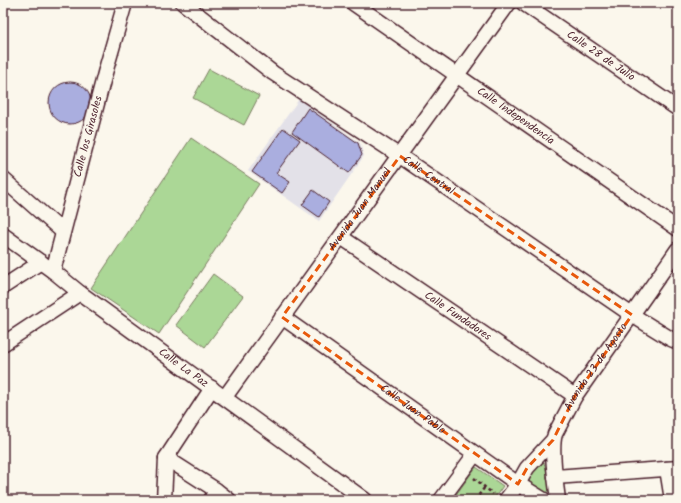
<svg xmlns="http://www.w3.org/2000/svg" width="681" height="503" viewBox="0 0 681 503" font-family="Kalam,sans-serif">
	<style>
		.built { fill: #e3e1e8 }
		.green { fill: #abd796; stroke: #7a7b60 }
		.building { fill: #aaaedf; stroke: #4a1f2b }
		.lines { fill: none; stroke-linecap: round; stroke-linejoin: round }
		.minor-casing { stroke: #4a1f2b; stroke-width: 17 }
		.path { stroke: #4a1f2b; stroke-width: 2.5; stroke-dasharray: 3 3; stroke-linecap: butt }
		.minor { stroke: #fbf7ec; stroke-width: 14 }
		.marked { fill: none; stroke: #e8590c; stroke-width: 3; stroke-dasharray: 8 5; stroke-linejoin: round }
		.labels { text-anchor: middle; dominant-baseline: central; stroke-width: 3; stroke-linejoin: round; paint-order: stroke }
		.street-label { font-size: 11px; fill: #4a1f2b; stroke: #fbf7ec }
	</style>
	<rect width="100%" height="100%" fill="#fbf7ec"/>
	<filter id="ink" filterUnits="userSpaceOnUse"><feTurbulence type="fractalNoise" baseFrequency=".025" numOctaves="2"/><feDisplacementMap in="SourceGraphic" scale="8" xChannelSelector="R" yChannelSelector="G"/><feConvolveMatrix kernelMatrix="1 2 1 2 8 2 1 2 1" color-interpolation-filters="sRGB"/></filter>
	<g filter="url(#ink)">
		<!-- built -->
		<path class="built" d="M299,99L360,143L364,156L319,221L248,171Z"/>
		<!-- green -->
		<path class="green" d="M209,69L259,96L244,125L193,98Z
			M191,138L259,184L159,334L91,288Z
			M213,274L243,296L205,347L176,325Z
			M542,458C546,468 550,479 550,490L546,493L527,482L528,466Z
			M476,467L503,486L493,500H452Z"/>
		<!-- building -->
		<path class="building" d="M49 103a21 21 0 1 1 42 0a21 21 0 1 1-42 0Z
			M308,108L358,143L362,155L349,173L292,132Z
			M283,128L300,140L276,173L290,182L282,193L252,172Z
			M313,190L329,202L319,217L302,205Z"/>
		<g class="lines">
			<defs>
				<g id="minor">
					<path id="s1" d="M183,3L273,73L400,156L632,315L671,339L678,342"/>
					<path id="s2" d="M353,3L678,229"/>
					<path id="s3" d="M523,3L678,109"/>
					<path d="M3,179L63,232"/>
					<path id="s4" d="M3,235L53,271L80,293L365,500"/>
					<path id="s5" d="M341,237L575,396"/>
					<path id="s6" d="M53,271L105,73L125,3"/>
					<path d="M3,287L41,262"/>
					<path id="s7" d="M282,317L518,484L544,500"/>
					<path d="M3,344L80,293"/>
					<path id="s8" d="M225,397L509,3"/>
					<path d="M166,458L216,490"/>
					<path d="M667,469L672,500"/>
					<path d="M555,477L678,468"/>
					<path d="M164,500L166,458L212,388"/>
					<path d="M211,500L216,490L229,500"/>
					<path d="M441,500L475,454"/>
					<path d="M506,500L518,484L527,468L553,440"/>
					<path id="s9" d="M558,500C556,482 550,450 555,434L575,396L678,249"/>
				</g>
			</defs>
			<!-- minor casing -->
			<use href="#minor" class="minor-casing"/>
			<!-- path -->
			<path class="path" d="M474,478L493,494
				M475,500L485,487"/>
			<!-- minor -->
			<use href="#minor" class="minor"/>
		</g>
	</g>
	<!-- marked area -->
	<path class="marked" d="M400,156L632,315L575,396L553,440L527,468L518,484L282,317Z"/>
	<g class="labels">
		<!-- street labels -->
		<g class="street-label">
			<text stroke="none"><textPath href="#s3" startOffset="94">Calle 28 de Julio</textPath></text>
			<text stroke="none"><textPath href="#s2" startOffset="198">Calle Independencia</textPath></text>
			<text stroke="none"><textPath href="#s6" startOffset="139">Calle los Girasoles</textPath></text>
			<text stroke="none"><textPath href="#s1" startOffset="300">Calle Central</textPath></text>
			<text stroke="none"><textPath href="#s8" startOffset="231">Avenida Juan Manuel</textPath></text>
			<text stroke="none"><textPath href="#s5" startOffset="141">Calle Fundadores</textPath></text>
			<text stroke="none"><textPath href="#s4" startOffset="224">Calle La Paz</textPath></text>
			<text stroke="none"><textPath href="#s9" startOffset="145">Avenida 23 de Agosto</textPath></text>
			<text stroke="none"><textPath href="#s7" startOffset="160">Calle Juan Pablo</textPath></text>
		</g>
	</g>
	<!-- margin -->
	<rect width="681" height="503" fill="none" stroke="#fbf7ec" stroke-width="16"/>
	<rect x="8" y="8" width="665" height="487" fill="none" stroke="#4a1f2b" stroke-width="1.5" filter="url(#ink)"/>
</svg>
